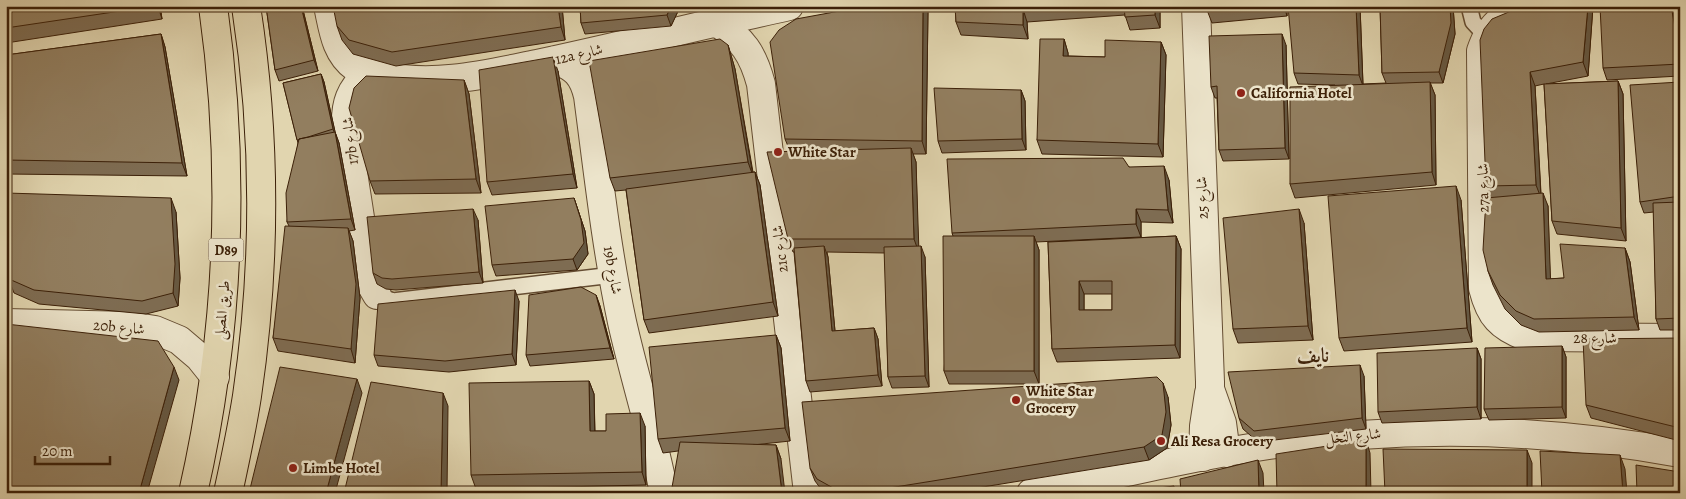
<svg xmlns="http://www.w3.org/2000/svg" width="1686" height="499" viewBox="0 0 1686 499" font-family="Alegreya,Amiri,serif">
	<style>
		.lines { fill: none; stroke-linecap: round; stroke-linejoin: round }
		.service-casing { stroke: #654d32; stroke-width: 18 }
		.minor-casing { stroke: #654d32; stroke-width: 30 }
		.primary-casing { stroke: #3c2008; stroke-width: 30 }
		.service { stroke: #ece4cb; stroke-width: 15 }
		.minor { stroke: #ece4cb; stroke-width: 28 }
		.primary { stroke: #e1d5af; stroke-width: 28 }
		.wall { fill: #7e6c52; stroke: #3c2008; fill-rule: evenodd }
		.shaded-wall { fill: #665842; stroke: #3c2008 }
		.building { fill: #927e5f; stroke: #3c2008; fill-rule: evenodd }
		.poi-dot { fill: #8f2418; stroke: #ece4cb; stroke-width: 2 }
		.labels { text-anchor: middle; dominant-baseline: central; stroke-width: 5; stroke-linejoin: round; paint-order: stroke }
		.shield { fill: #ece4cb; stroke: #715b42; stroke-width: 1 }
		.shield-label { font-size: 14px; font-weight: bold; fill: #3c2008 }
		.street-label { font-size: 15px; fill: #3c2008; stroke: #ece4cb }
		.poi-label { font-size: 15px; font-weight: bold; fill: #3c2008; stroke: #ece4cb; text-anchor: start }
		.district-label { font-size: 20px; font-weight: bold; fill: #3c2008; stroke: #ece4cb }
	</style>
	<rect width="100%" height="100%" fill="#e1d5af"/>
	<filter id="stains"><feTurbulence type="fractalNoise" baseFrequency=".004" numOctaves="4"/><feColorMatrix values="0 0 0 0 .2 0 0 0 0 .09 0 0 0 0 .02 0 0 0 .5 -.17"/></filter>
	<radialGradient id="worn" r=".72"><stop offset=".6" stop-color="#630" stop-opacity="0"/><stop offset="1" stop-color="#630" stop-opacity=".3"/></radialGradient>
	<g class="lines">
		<defs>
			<path id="service" d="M1469,6L1473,22L1486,36
				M377,295L393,301L401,300L613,275"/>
			<path id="minor" d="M328,6C333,28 335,53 355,67C364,72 374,74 384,76C435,87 487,74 537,64C578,55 619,46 659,36C702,25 746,16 789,6
				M1196,6L1210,382V389L1222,423L1226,453
				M1534,6C1505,14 1491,21 1481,51L1483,288C1490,316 1500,327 1527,337L1680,338
				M716,22C743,39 753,54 761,84L808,493
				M555,60C575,67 583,75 588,96C598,171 606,247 622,322C635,380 653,435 664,493
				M368,73C350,90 345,103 346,127L369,276L370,283L377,295
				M6,323L130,326L155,330L179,340L199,357L215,377
				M1203,457L1204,426L1209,393
				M1031,493C1110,476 1189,457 1269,445C1406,425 1544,428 1680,453"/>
			<path id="primary" d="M193,493C230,331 236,170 213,6
				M228,493C235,461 242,428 247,396C266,267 266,135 246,6"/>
		</defs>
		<!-- service casing -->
		<use href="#service" class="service-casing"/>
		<!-- minor casing -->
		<use href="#minor" class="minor-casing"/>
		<!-- primary casing -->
		<use href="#primary" class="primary-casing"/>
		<!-- service -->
		<use href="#service" class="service"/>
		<!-- minor -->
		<use href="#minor" class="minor"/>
		<!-- primary -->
		<use href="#primary" class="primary"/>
	</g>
	<!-- wall -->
	<path class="wall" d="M6,6H160L162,19L6,43Z
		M266,6H302L318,71L279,81L275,70Z
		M562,6L565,40L396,66L353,54L342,40L337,26Z
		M580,6H688L680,7L671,26L585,34L581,23Z
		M955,6H1160V28L1130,30L1125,15L1027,22L1028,39L961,35L956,22Z
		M1207,6H1287V16L1212,23L1207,10Z
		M1360,6L1363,84L1386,83L1382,73L1380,6H1453L1455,34L1443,83H1430L1435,95L1436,185L1295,198L1290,184L1335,85L1298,84L1294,73Z
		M1529,6H1593L1588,76L1546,84L1618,81L1623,94L1626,241L1557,234L1552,221L1544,84L1535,86L1541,193L1548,206L1550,279L1564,278L1625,248L1630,262L1639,330L1539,332L1521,325L1505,309L1493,285L1488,271L1491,198L1486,186Z
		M928,10L926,154H913L916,162L918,246L925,257L929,387L892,388L888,377L885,253L827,252L828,257L835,331L874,328L878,339L882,386L810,392L806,381L794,252H793L788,239L790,151L785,139Z
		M161,34L165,47L187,176L6,174V55Z
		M1064,39L1068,53V56L1105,57L1161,42L1166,55L1163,157L1042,154L1037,140Z
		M1680,42V76L1607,80L1603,68Z
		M728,45L735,69L753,172H755L760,185L778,316L649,333L644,320L626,190L615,191L610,178Z
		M1286,45L1289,159L1223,161L1219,150L1217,98H1215L1211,87Z
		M558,71L577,188L492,195L487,182Z
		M321,74L324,82L335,132L339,143L355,230L349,231L353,241L360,298L355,363L278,351L273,338L289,226L287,222L298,143L283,83Z
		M464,80L469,94L481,193L375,194L370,181Z
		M1680,82V330H1660L1656,319L1654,212L1644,213L1640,202Z
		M1021,90L1025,101L1026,150L942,153L938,141Z
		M1129,167L1169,180L1173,223L1141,222V237L1036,242L1039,250V384H949L944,371L953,236L952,233Z
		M574,198L585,231L588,254L577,270L496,276L492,265Z
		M1461,200L1472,342L1344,351L1339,338Z
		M176,212L180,278L178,306L146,314L39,304L14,293L6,272Z
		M478,220L483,283L396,290L386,289L377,284L373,273Z
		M1304,223L1313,340L1238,343L1233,329Z
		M1176,236L1181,249L1180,358L1057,362L1052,349L1048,242ZM1084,294H1112V310H1084Z
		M596,295L600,306L614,359L530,366L526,355Z
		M519,301L516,365L449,372L378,366L374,355Z
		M776,335L781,348L790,441L753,445H776L781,459L678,451L663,453L658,439Z
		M1680,338V441L1591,418L1586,405Z
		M1562,346L1566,357V418L1489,420L1484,409Z
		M1477,348L1481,359V419L1382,423L1378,412Z
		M1364,376L1366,429L1258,442L1243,429L1239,418Z
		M589,381L594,394L595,431H606L645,426L646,485L476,489L471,475Z
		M1168,397L1171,425L1167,448L1149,460L946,493H824L815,481L810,468Z"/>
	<!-- shaded-wall -->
	<path class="shaded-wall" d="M158,6H160L162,19Z
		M301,6H302L318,71L314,60Z
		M558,6H562L565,40L561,27Z
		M671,6H680V7L671,26L667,15Z
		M923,6H927L928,10L926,154L922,141Z
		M1155,6H1160V28L1155,15Z
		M1284,6H1287V16Z
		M1356,6H1360L1363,86L1359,75Z
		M1450,6H1453L1455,34L1443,83L1439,72Z
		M1588,6H1593L1588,76L1583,62Z
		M1671,6H1674L1680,42V54Z
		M1023,9L1027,22L1028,39L1023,25Z
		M161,34L165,47L187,176L182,163Z
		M1282,34L1286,45L1289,159L1285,148Z
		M1064,39L1068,53V69L1063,56Z
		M1161,42L1166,55L1163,157L1158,144Z
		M728,45L735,69L753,176L748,162Z
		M553,57L558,71L577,188L573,174Z
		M1530,72L1535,86L1541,198L1536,185Z
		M321,74L324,82L336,136L335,132L339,143L355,230L351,219L336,137L333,129Z
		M464,80L469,94L481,193L476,179Z
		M1618,81L1623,94L1626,241L1621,228Z
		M1430,82L1435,95L1436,185L1432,172Z
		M1021,90L1025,101L1026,150L1022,139Z
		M911,148L916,162L919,253L914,239Z
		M1164,166L1169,180L1173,223L1168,210Z
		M755,172L760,185L778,316L773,302Z
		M1456,186L1461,200L1472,342L1467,328Z
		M1543,193L1548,206L1551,293L1546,279Z
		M171,198L176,212L180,278L178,306L173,293Z
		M574,198L585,231L588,254L577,270L573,259Z
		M473,209L478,220L483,283L479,272Z
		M1136,209L1141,222V237L1136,224Z
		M1299,209L1304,223L1313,340L1308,326Z
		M348,228L353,241L360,298L355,363L351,349Z
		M1034,236L1039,250V384L1034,371Z
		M1176,236L1181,249L1180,358L1175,345Z
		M824,246L828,257L836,342L832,331Z
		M921,246L925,257L929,387L925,376Z
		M1625,248L1630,262L1639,330L1634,317Z
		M1079,281L1084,294V323L1079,310Z
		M515,290L519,301L516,365L512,354Z
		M596,295L600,306L614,359L610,348Z
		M874,328L878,339L882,386L878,375Z
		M776,335L781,348L790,441L785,428Z
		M1562,346L1566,357V418L1562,407Z
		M1477,348L1481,359V419L1477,407Z
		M1360,365L1364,376L1366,429L1362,418Z
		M174,367L179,380L147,493H139Z
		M357,379L362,393L335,493H326Z
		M589,381L594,394L595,444L590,431Z
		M1163,383L1168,397L1171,425L1167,448L1149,460L1144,447Z
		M443,393L448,406L447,493H441Z
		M640,413L645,426L646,485L642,472Z
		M1366,440L1370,453L1371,493H1366Z
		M776,445L781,459L785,493H782Z
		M1527,450L1532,463V493H1527Z
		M1620,455L1625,469L1627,493H1623Z
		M1258,460L1263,473L1264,493H1259Z"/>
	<!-- building -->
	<path class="building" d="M6,6H154L6,28Z
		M266,6H301L314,60L275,70Z
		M333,6H558L561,27L392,52L349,40L337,26Z
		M580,6H671L667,15L581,23Z
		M867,6H923L922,141L785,139L770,42L779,30L796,19Z
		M955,6H1061L1023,9V25L956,22Z
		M1124,6H1155V15L1125,17Z
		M1207,6H1244L1207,10Z
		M1288,6H1356L1359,75L1294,73Z
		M1380,6H1450L1451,23L1439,72L1382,73Z
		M1529,6H1588L1583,62L1530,72L1536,185L1486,186L1480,40L1484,29L1492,19L1516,9Z
		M1600,6H1671L1680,54V64L1603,68Z
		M161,34L182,163L6,160V55Z
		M1282,34L1285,148L1219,150L1217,86L1211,87L1209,36Z
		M720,39L728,45L730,55L748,162L610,178L589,61Z
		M1040,39H1064L1063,56L1105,57V40L1161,42L1158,144L1037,140Z
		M553,57L573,174L487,182L479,70Z
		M321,74L333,129L308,137L299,139V140H297L283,83Z
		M366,76L464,80L476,179L370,181L349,108L354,88Z
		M1618,81L1621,228L1552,221L1544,84Z
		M1430,82L1432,172L1290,184V87Z
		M1680,82V196L1640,202L1630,85Z
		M934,88L1021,90L1022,139L938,141Z
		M335,132L351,219L287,222L286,193L299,139Z
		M911,148L914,239H788L767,152Z
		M1123,158L1129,167L1164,166L1168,210L1136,209V224L952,233L947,159Z
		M755,172L773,302L644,320L626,189Z
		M1456,186L1467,328L1339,338L1328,196Z
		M6,193L171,198L175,264L173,293L142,301L34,290L9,279L6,272Z
		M1543,193L1546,279L1564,278L1560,244L1625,248L1634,317L1534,319L1516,311L1500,295L1488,271L1483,250L1486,198Z
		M574,198L581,220L584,243L573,259L492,265L485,206Z
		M1680,202V318L1656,319L1653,203Z
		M473,209L479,272L392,279L382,278L373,273L367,217Z
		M1299,209L1308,326L1233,329L1223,218Z
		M285,226L348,228L356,284L351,349L273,338Z
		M943,236H1034V371H944Z
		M1176,236L1175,345L1052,349L1048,242ZM1079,281H1112V310H1079Z
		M824,246L832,331L874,328L878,375L806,381L794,248Z
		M921,246L925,376L888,377L884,247Z
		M581,287L596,295L610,348L526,355L529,295Z
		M515,290L512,354L445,361L374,355L378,304Z
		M6,324L158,341L174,367L139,493H6Z
		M776,335L785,428L658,439L649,347Z
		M1680,338V428L1586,405L1583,339Z
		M1562,346V407L1484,409L1485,348Z
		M1477,348V407L1378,412L1377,353Z
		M1360,365L1362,418L1254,431L1239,418L1228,372Z
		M280,367L357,379L326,493H249Z
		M1157,377L1163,383L1166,412L1162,435L1144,447L858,493H853L835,489L817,479L810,468L802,402Z
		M589,381L590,431H606V414L640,413L642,472L471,475L469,383Z
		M371,382L443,393L441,493H344Z
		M1366,440V493H1277L1276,454Z
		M680,442L776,445L782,493H671Z
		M1383,449L1527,450V493H1385Z
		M1540,451L1620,455L1623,493H1542Z
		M1258,460L1259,493H1181L1180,479Z
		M1636,465L1680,472V493H1637Z
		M1174,486V493H1122Z"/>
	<!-- markers -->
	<g class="poi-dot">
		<circle cx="1241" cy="93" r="5"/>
		<circle cx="778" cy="152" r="5"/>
		<circle cx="1016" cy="400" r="5"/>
		<circle cx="1161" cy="441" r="5"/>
		<circle cx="293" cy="468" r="5"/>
	</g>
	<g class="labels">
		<!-- shield labels -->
		<rect class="shield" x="208.5" y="238.5" width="35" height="23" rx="4"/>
		<g class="shield-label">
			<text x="226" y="250">D89</text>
		</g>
		<!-- street labels -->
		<g class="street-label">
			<text transform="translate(579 54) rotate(-13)">12a شارع</text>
			<text transform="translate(350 141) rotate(-97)">17b شارع</text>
			<text transform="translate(1483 188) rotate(-91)">27a شارع</text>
			<text transform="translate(1202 198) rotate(-92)">شارع 25</text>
			<text transform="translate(780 249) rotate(-97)">21c شارع</text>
			<text transform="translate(613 270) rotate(80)">19b شارع</text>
			<text transform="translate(222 310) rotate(-85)">طريق المصلى</text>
			<text transform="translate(119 327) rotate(5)">20b شارع</text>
			<text x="1595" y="338">شارع 28</text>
			<text transform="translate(1353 436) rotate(-6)">شارع النخل</text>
		</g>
		<!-- poi labels -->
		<g class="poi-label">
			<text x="1251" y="93">California Hotel</text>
			<text x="788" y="152">White Star</text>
			<text x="1026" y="391">White Star<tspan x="1026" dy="17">Grocery</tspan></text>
			<text x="1171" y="441">Ali Resa Grocery</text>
			<text x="303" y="468">Limbe Hotel</text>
		</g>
		<!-- district labels -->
		<g class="district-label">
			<text x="1313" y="355">نایف</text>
		</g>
	</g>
	<!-- margin -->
	<rect width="1686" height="499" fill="none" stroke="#e1d5af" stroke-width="25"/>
	<rect x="8" y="8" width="1671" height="484" fill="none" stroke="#3c2008" stroke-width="2.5"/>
	<rect x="12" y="12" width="1661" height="474" fill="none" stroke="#3c2008"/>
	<!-- scale -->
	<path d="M35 456v8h75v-8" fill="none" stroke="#3c2008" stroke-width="2.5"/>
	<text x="42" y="456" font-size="15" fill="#3c2008" stroke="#ece4cb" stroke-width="4" paint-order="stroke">20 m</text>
	<rect width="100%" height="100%" filter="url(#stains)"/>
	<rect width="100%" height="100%" fill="url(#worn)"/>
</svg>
